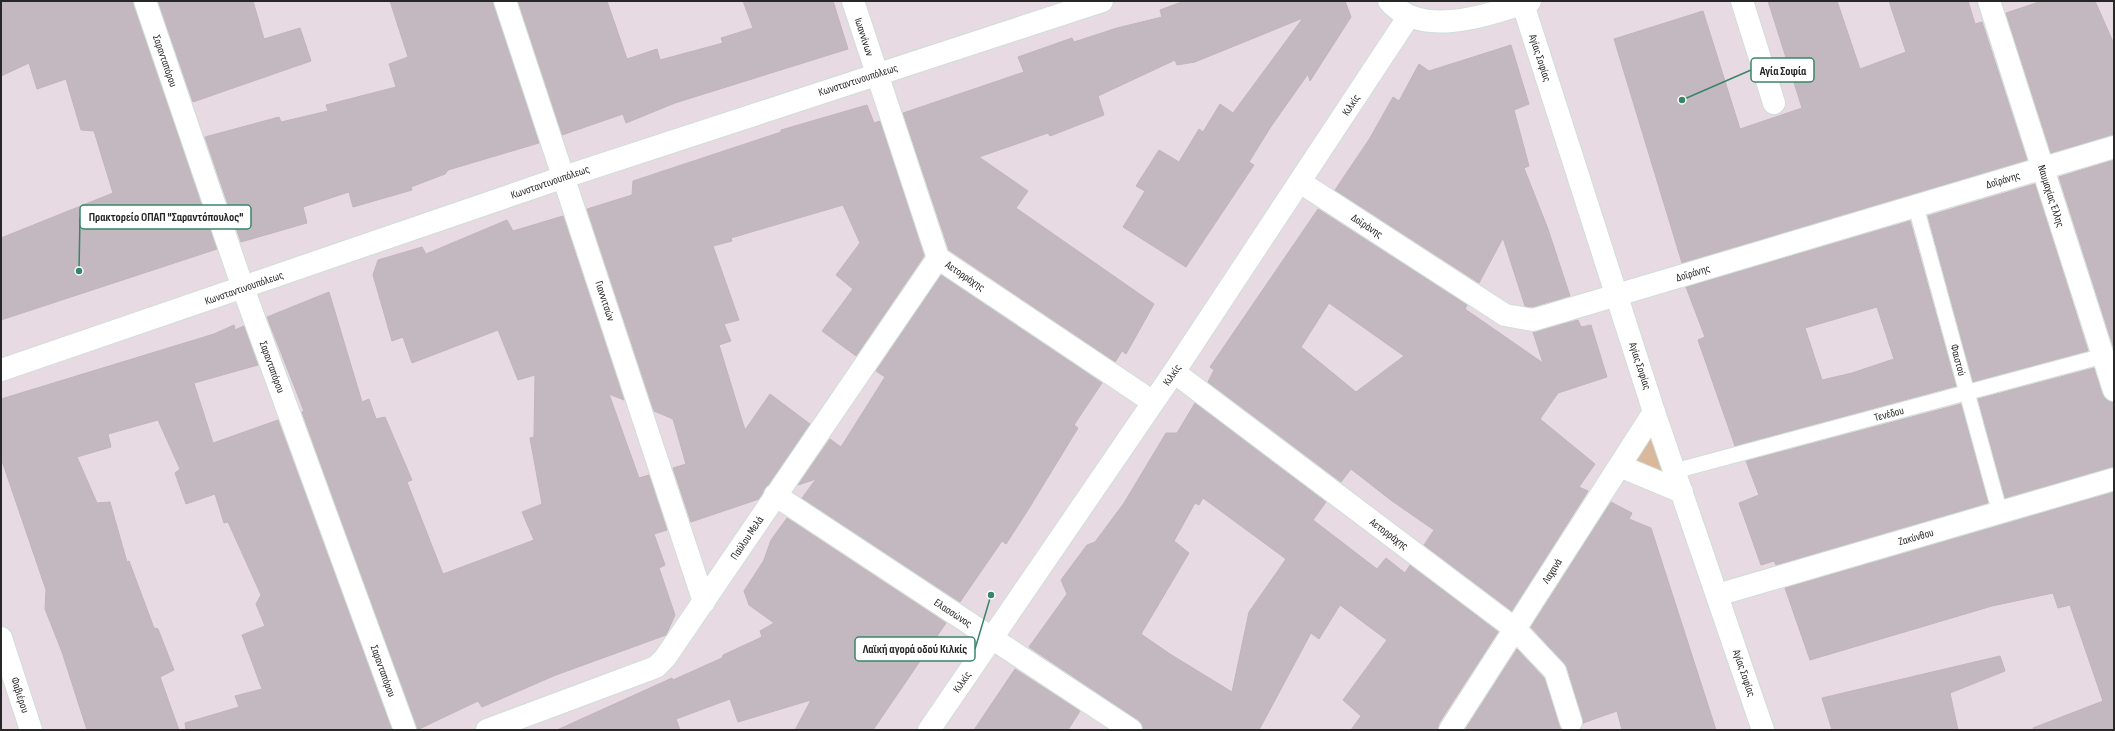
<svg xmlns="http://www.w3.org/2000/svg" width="2115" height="731" viewBox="0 0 2115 731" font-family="'Sofia Sans Condensed',sans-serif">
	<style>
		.green { fill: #d9b89b }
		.building { fill: #c3b8bf; stroke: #c3b4bc; fill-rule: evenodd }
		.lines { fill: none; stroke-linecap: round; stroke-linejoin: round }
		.lane-casing { stroke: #cfded8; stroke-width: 17 }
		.street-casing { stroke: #cfded8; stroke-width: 24 }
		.secondary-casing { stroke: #cfded8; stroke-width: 24 }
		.lane { stroke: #fff; stroke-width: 15 }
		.street { stroke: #fff; stroke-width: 22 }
		.secondary { stroke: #fff; stroke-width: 22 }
		.labels { text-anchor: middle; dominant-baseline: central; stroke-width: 3; stroke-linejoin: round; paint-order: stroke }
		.street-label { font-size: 11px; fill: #272727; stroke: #fff }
		.leader { fill: none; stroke: #388668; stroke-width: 1.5 }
		.callout-dot { fill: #388668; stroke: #fff; stroke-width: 1.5 }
		.callout { fill: #fff; stroke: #388668; stroke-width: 1.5 }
		.callout-label { font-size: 12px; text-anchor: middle; font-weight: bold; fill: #272727 }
	</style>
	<rect width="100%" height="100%" fill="#e8dae2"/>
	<!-- green -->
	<path class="green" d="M1654,412L1682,492L1620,466Z"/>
	<!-- building -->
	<path class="building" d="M1,1H133L217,249L1,320V238L113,193L94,131L81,130L66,79L37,89L29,63L1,76Z
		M158,1H253L264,39L300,28L311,61L193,102Z
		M390,1H493L539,143L448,170L445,174L411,187L412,190L353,207L349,192L303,207L307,223L241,242L205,137L279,117L281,122L328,111L326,105L396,87L389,64L408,57Z
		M518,1H607L627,59L657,49L660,60L723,43L721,38L753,28L743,1H833L848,49L675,103L626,123L623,114L562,135Z
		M1184,1H1345L1351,17L1310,81L1308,74L1270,128L1249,162L1254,165L1186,267L1123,227L1145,191L1136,186L1159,150L1179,162L1199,129L1203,132L1220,104L1233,113L1303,18L1195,62L1177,65L1175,60L1098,96L1104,115L1050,136L1048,133L979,157L1028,191L1016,208L1154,304L1126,354L1122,351L1115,362L949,250L903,113L1024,72L1018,57L1072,38L1074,42L1117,28L1162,17L1160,10Z
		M1768,1H1837L1860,69L1906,52L1889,1H1968L1975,24L1982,22L2027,160L1682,263L1614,39L1703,11L1740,129L1802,108Z
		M2042,1H2095L2114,44V135L2051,153L2006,13Z
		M1511,45L1529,104L1514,110L1529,166L1524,168L1548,229L1570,296L1532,307L1525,306L1503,238L1479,283L1335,190L1370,138L1393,97L1399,101L1419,64L1429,71Z
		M867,105L874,123L880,121L924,256L856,356L822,331L853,289L836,275L860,243L843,205L731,238L732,241L713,246L739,320L724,324L731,341L719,345L745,430L770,394L810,424L759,499L691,522L673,468L686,464L673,419L654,411L587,209L632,195L633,181L781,132V130Z
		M2114,160V349L2059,177Z
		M2035,184L2088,351L1973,382L1928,216Z
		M1318,209L1467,305L1465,309L1543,363L1533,332L1578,320L1581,327L1591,325L1607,377L1558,393L1540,419L1595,464L1579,487L1588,491L1512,611L1424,545L1434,530L1392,501L1351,469L1341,482L1208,382L1214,370L1210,367ZM1329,303L1404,356L1356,392L1301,347Z
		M563,216L624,400L609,394L639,478L649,475L667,530L654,534L665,565L659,568L675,615L666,635L556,675L482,707L478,701L417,730L302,412L304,411L267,317L329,292L362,402L369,399L376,419L385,417L412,480L407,482L443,574L534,540L522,512L542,504L530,438L534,437L535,375L518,380L498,330L412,363L403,337L392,341L373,275L378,260L422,247L426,254L507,220L513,231Z
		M1910,221L1956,386L1735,446L1698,340L1705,337L1686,287ZM1877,307L1894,359L1852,373L1822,380L1805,328Z
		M941,275L1102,383L1074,425L1078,428L1028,510L1006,544L1002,541L960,602L802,498L816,479L798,485L830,439L841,447L885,377L876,371Z
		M234,325L235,330L244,326L258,365L194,383L213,443L278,420L392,730H186L185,723L239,707L235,696L262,689L242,635L265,626L256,604L261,595L228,522L224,523L215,494L186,504L175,473L180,469L158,420L108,434L111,447L77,457L97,503L110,502L127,562L129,561L154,628L158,629L174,670L160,677L179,730H87L62,652L45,609L46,590L1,458V399L214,334Z
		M2094,368L2102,394L2106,399L2114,402V467L2005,498L1978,399Z
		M1195,403L1326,502L1313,520L1377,569L1386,558L1405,573L1410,565L1498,632L1439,723L1438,730H1351L1361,716L1343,700L1387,640L1340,605L1319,639L1311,633L1259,730H1143L1142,724L1138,720L1029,647L1067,594L1061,580L1087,545L1095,542L1124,503L1166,433H1177ZM1203,498L1286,559L1249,612L1232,692L1170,654L1141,634L1189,553L1174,541L1195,503L1199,505Z
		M1961,404L1988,503L1776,565L1774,561L1761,565L1739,503L1759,495L1746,461Z
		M2114,492V730H2034L2033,728L2103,701L2070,605L2058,608L2053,593L1992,606L1810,660L1785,588Z
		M1611,502L1632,513L1629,519L1651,528L1716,730H1622L1617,711L1583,723L1567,667L1531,627Z
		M787,518L946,623L873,730H795L811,700L738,722L730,699L676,719L680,730H557L672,678L673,680L722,658L723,655L762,637L760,631L774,623L749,605L744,591L764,560L771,540Z
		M1517,649L1544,678L1562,730H1465Z
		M2000,656L2005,671L1950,693L1958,730H1832L1822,698Z
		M1015,669L1080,711L1068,730H974Z"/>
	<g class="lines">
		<defs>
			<path id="lane" d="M1916,207L2000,513
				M1675,471L2103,356"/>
			<path id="street" d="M145,1L243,288L405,730
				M505,1L704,602
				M853,1L938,258L1153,402
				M1389,1C1422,40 1490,14 1530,1
				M1742,1L1774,103
				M1989,1L2114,390
				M1300,182L1505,315L1533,320L2114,147
				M1174,372L1515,629L1555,671L1571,722
				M1620,466L1682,492
				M775,495L1131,730
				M487,730L656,667L665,658L938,258
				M1450,730L1654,412"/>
			<path id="secondary" d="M1522,1L1654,412L1763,730
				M1,370L564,177L1102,1
				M1717,595L2114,479
				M1,638L31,730
				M929,730L1174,372L1409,16"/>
		</defs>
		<!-- lane casing -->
		<use href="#lane" class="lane-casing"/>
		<!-- street casing -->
		<use href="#street" class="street-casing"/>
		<!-- secondary casing -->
		<use href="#secondary" class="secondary-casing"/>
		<!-- lane -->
		<use href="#lane" class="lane"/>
		<!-- street -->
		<use href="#street" class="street"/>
		<!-- secondary -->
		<use href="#secondary" class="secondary"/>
	</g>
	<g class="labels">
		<!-- street labels -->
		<g class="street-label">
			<text transform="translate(864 37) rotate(72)">Ιωαννίνων</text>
			<text transform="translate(1540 58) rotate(72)">Αγίας Σοφίας</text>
			<text transform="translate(165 61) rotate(71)">Σαρανταπόρου</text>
			<text transform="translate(858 80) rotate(-18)">Κωνσταντινουπόλεως</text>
			<text transform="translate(1351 105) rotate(-57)">Κιλκίς</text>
			<text transform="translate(2003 180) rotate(-17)">Δοϊράνης</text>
			<text transform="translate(550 182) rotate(-19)">Κωνσταντινουπόλεως</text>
			<text transform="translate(2051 196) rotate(72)">Ναυμαχίας Έλλης</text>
			<text transform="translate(1367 226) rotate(33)">Δοϊράνης</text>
			<text transform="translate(1693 273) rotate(-17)">Δοϊράνης</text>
			<text transform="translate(965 276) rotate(34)">Αετορράχης</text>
			<text transform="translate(244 288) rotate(-19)">Κωνσταντινουπόλεως</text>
			<text transform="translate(605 301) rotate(72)">Γιαννιτσών</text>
			<text transform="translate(1958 360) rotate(75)">Φαιστού</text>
			<text transform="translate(1640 366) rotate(72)">Αγίας Σοφίας</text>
			<text transform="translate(272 367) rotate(70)">Σαρανταπόρου</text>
			<text transform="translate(1172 375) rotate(-56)">Κιλκίς</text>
			<text transform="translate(1889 414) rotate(-15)">Τενέδου</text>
			<text transform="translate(1389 534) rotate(37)">Αετορράχης</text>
			<text transform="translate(1916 537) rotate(-16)">Ζακύνθου</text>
			<text transform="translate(747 538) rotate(-56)">Παύλου Μελά</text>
			<text transform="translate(1552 571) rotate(-57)">Λαχανά</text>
			<text transform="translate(953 613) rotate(33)">Ελασσώνος</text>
			<text transform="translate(383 671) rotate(70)">Σαρανταπόρου</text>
			<text transform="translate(1744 673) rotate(71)">Αγίας Σοφίας</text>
			<text transform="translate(962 682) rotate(-56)">Κιλκίς</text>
			<text transform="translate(20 695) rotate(72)">Φαβιέρου</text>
		</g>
	</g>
	<!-- callouts -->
	<path class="leader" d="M1682 100L1751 70M79 271L80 217M991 595L975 649"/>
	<g class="callout-dot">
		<circle cx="1682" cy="100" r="4"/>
		<circle cx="79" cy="271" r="4"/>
		<circle cx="991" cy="595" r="4"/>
	</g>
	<g class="callout">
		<rect x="1751" y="58" width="63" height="24" rx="4"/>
		<rect x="80" y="205" width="171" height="24" rx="4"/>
		<rect x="855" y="637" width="120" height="24" rx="4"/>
	</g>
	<g class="callout-label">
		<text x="1783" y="75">Αγία Σοφία</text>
		<text x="166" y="221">Πρακτορείο ΟΠΑΠ "Σαραντόπουλος"</text>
		<text x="915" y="653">Λαϊκή αγορά οδού Κιλκίς</text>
	</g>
	<!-- border -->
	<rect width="2115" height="731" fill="none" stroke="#272727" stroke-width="4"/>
</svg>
